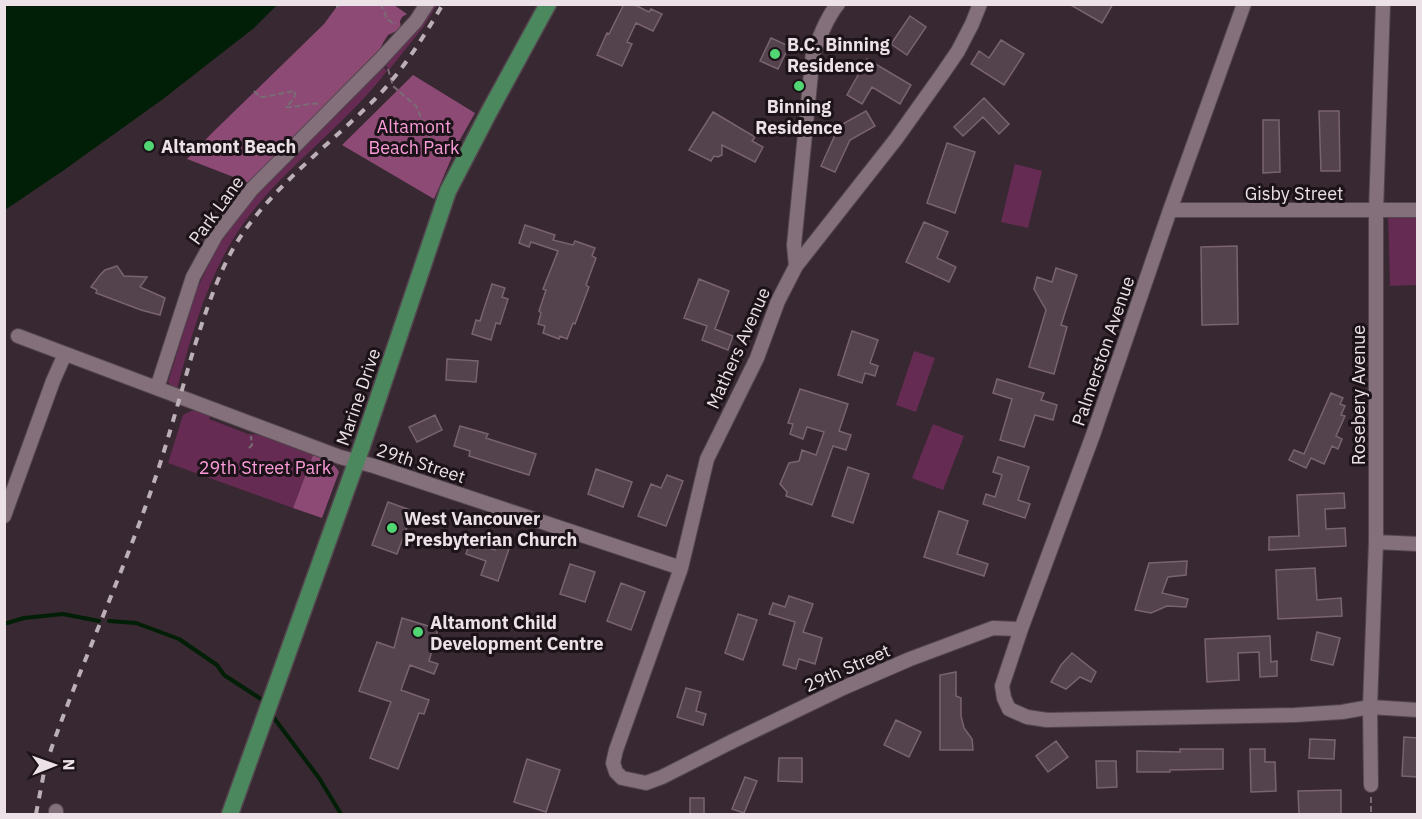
<svg xmlns="http://www.w3.org/2000/svg" width="1422" height="819" viewBox="0 0 1422 819" font-family="'IBM Plex Sans',sans-serif">
	<style>
		.green { fill: #652b52 }
		.forest { fill: #8c4a75 }
		.water { fill: #001f06 }
		.lines { fill: none; stroke-linecap: round; stroke-linejoin: round }
		.stream { stroke: #001f06; stroke-width: 4 }
		.building { fill: #54424d; stroke: #786470; stroke-width: 1.5 }
		.minor-casing { stroke: #54464f; stroke-width: 16 }
		.major-casing { stroke: #54464f; stroke-width: 19 }
		.path { stroke: #7a6c75; stroke-width: 2; stroke-dasharray: 6 3; stroke-linecap: butt }
		.minor { stroke: #83707b; stroke-width: 14 }
		.major { stroke: #4b885e; stroke-width: 16 }
		.rail { stroke: #bcb0b7; stroke-width: 4; stroke-dasharray: 8 8; stroke-linecap: butt }
		.poi-dot { fill: #51d674; stroke: #1b1318; stroke-width: 2 }
		.labels { text-anchor: middle; dominant-baseline: central; stroke-width: 6; stroke-linejoin: round; paint-order: stroke }
		.poi-label { font-size: 18px; font-weight: bold; fill: #ece1e7; stroke: #1b1318; text-anchor: start }
		.park-label { font-size: 18px; fill: #fb9cd9; stroke: #1b1318 }
		.street-label { font-size: 18px; fill: #ece1e7; stroke: #1b1318 }
	</style>
	<rect width="100%" height="100%" fill="#382832"/>
	<!-- green -->
	<path class="green" d="M432,5H437L424,26L389,70L385,65L400,48Z
		M383,66L387,71C344,127 284,167 243,224C209,272 192,333 177,389L172,387L168,382L197,289L215,251L228,227L254,193Z
		M1015,164L1042,171L1028,228L1001,222Z
		M1417,210V285L1390,286L1388,211Z
		M914,351L935,358L916,412L896,405Z
		M191,411H200L211,415L209,419L248,434L263,435L313,455L293,508L168,463L183,415Z
		M933,424L964,436L943,490L912,478Z"/>
	<!-- forest -->
	<path class="forest" d="M338,5H394L407,14L402,17L400,21L401,29L388,35L383,43L378,54L249,183L187,159L212,133L324,24Z
		M413,75L475,113L457,145L434,199L342,145Z
		M313,455C324,459 334,462 339,472L322,518L293,508Z"/>
	<!-- water -->
	<path class="water" d="M5,4H277V5L254,28L163,99L64,170L5,210Z"/>
	<g class="lines">
		<!-- stream -->
		<path class="stream" d="M109,621L136,623L179,639L217,665L224,675L261,699
			M4,624L24,618L63,614L99,621
			M271,714L319,778L341,814"/>
	</g>
	<!-- building -->
	<path class="building" d="M624,4H633L649,12L651,9L662,14L653,31L636,23L627,42L632,44L622,66L597,55L607,33L609,34Z
		M1069,4H1113L1102,23Z
		M910,16L926,27L907,55L891,44Z
		M771,38L789,46L778,69L760,61Z
		M1001,40L1024,54L1004,85L971,64L979,51L989,58Z
		M867,59L911,85L900,104L872,87L862,104L847,95Z
		M984,98L1009,124L999,134L983,117L963,136L954,127Z
		M866,111L875,126L850,140L835,172L821,166L839,126Z
		M1319,111H1339L1340,171H1321Z
		M713,112L755,137L752,141L763,147L755,162L722,145V155L718,157L714,156L711,161L689,150Z
		M1263,120H1279L1280,172L1263,173Z
		M947,143L975,152L955,213L927,203Z
		M924,222L948,232L937,258L956,267L949,282L906,262Z
		M525,225L555,235L553,240L573,245L575,241L595,248L592,256L596,258L586,285L589,287L575,324L573,323L567,339L560,336L559,339L543,333L545,326L538,324L541,313L539,311L546,290L543,289L558,251L531,242L529,247L519,243Z
		M1237,246L1238,324L1202,325L1201,247Z
		M117,266L124,276L147,277L140,287L165,298L160,315L141,310L96,293L97,290L91,287L100,275L105,270Z
		M1056,268L1077,275L1061,325L1067,327L1054,374L1029,367L1046,310L1034,289L1037,277L1052,282Z
		M699,279L729,291L715,329L733,336L728,350L702,340L707,326L684,318Z
		M492,284L505,288L502,297L508,299L500,324L496,323L491,340L472,334L476,320L480,321Z
		M852,331L878,340L870,363L878,366L875,376L865,373L862,383L838,375Z
		M447,359L478,361L476,382L446,380Z
		M997,379L1044,393L1041,400L1057,405L1053,420L1035,415L1024,447L1000,440L1012,399L993,393Z
		M800,389L848,404L839,431L851,435L846,450L833,446L812,505L786,496L787,492L780,484L789,463L799,461L802,450L816,455L824,432L807,427L803,439L790,434L793,424L788,423Z
		M1331,393L1343,398L1340,404L1345,406L1341,415L1345,416L1336,436L1342,439L1338,449L1332,446L1324,464L1311,458L1306,468L1289,460L1294,450L1304,454Z
		M435,415L442,430L417,442L409,427Z
		M460,426L488,434L486,438L536,454L529,475L469,456L470,451L454,446Z
		M998,457L1029,467L1018,500L1030,504L1025,518L983,504L986,494L995,497L1002,475L993,472Z
		M848,467L869,474L853,523L832,516Z
		M596,469L632,482L623,507L588,494Z
		M667,475L683,481L666,526L638,516L651,484L661,488Z
		M1344,493L1345,508L1325,509L1326,529L1345,528L1346,546L1269,550V537L1299,536L1297,495Z
		M388,502L413,511L397,554L372,545Z
		M939,511L968,521L957,554L988,564L984,576L924,557Z
		M500,536L512,540L498,581L481,575L486,561L466,554L470,542L495,550Z
		M1187,561L1186,575L1168,577L1162,593L1188,599L1186,607L1167,606L1151,613L1135,610L1149,563Z
		M570,564L595,572L585,602L560,594Z
		M1315,568L1317,600L1341,598L1342,616L1278,619L1276,570Z
		M621,583L645,592L631,630L607,621Z
		M789,596L813,604L803,632L822,638L815,664L799,659L796,669L783,665L795,622L769,614L773,603L785,607Z
		M738,614L757,620L743,660L725,653Z
		M402,618L438,629L429,661L438,664L434,674L410,665L401,690L429,700L424,714L419,713L398,769L370,758L391,702L359,691L377,642L394,648Z
		M1317,632L1340,638L1333,665L1311,660Z
		M1270,636L1271,662L1277,661V676L1260,677L1259,652L1238,653L1239,680L1207,682L1205,639Z
		M1072,653L1096,672L1091,682L1080,677L1066,689L1051,682L1061,665Z
		M956,672V696L961,698V716L964,728L972,739L973,750H940V675Z
		M686,688L701,692L696,711L706,714L703,725L677,717Z
		M896,720L921,732L909,757L884,745Z
		M1404,737L1418,738V777L1402,776Z
		M1310,739L1335,740L1334,759L1309,758Z
		M1056,741L1068,757L1048,772L1036,756Z
		M1180,749H1223V769L1170,770V772H1137V751L1180,752Z
		M1250,749H1265V762H1275L1276,791L1251,792Z
		M779,758H802V782L778,781Z
		M527,759L560,770L546,812L514,802Z
		M1096,761H1116L1117,787L1097,788Z
		M745,777L757,781L744,813L732,809Z
		M1341,790V814H1299L1298,791Z
		M690,798H704V814H690Z"/>
	<g class="lines">
		<defs>
			<path id="minor" d="M980,4L972,24L958,51L943,73L896,139L796,266L778,301L757,358L707,459L681,568L616,750L613,763L616,772L622,778L646,783L662,777L731,742L843,688L910,659L993,628L1021,629
				M1244,4L1170,210L1093,435L1021,629L1002,686L1004,698L1009,709L1027,717L1047,720L1295,715L1342,712L1370,707L1418,710
				M1170,210H1418
				M796,266L794,245L813,53C820,37 826,18 838,4
				M18,336L340,457L374,466L681,568
				M157,388L193,277L216,235L252,189L380,60L416,21L427,4
				M4,516L53,381L65,354
				M1376,542L1418,544
				M1371,785L1370,707L1376,542V211L1383,4
				M56,814V811"/>
			<path id="major" d="M230,814L361,449L448,191L489,112L548,4"/>
		</defs>
		<!-- minor casing -->
		<use href="#minor" class="minor-casing"/>
		<!-- major casing -->
		<use href="#major" class="major-casing"/>
		<!-- path -->
		<path class="path" d="M380,4L385,12L386,18L394,24L396,23
			M336,7L343,4
			M388,69L393,86L416,106L424,124L426,133L433,144L452,152
			M254,91L260,97H264L295,91C296,98 291,103 286,106V107C298,108 307,102 319,104
			M249,448L252,445L251,436
			M1371,797V814"/>
		<!-- minor -->
		<use href="#minor" class="minor"/>
		<!-- major -->
		<use href="#major" class="major"/>
		<!-- rail -->
		<path class="rail" d="M36,814L45,767L54,741C87,650 128,562 158,470C171,430 182,389 194,348C205,314 216,279 234,247C268,190 327,147 374,100C402,72 423,38 443,4"/>
	</g>
	<!-- markers -->
	<g class="poi-dot">
		<circle cx="775" cy="54" r="6"/>
		<circle cx="799" cy="86" r="6"/>
		<circle cx="149" cy="146" r="6"/>
		<circle cx="392" cy="528" r="6"/>
		<circle cx="418" cy="632" r="6"/>
	</g>
	<g class="labels">
		<!-- poi labels -->
		<g class="poi-label">
			<text x="787" y="44">B.C. Binning<tspan x="787" dy="21">Residence</tspan></text>
			<text x="799" y="106" text-anchor="middle">Binning<tspan x="799" dy="21">Residence</tspan></text>
			<text x="161" y="146">Altamont Beach</text>
			<text x="404" y="518">West Vancouver<tspan x="404" dy="21">Presbyterian Church</tspan></text>
			<text x="430" y="622">Altamont Child<tspan x="430" dy="21">Development Centre</tspan></text>
		</g>
		<!-- park labels -->
		<g class="park-label">
			<text x="414" y="126">Altamont<tspan x="414" dy="21">Beach Park</tspan></text>
			<text x="265" y="467">29th Street Park</text>
		</g>
		<!-- street labels -->
		<g class="street-label">
			<text x="1294" y="193">Gisby Street</text>
			<text transform="translate(216 210) rotate(-54)">Park Lane</text>
			<text transform="translate(738 348) rotate(-66)">Mathers Avenue</text>
			<text transform="translate(1103 351) rotate(-71)">Palmerston Avenue</text>
			<text transform="translate(1358 395) rotate(-90)">Rosebery Avenue</text>
			<text transform="translate(358 397) rotate(-71)">Marine Drive</text>
			<text transform="translate(421 463) rotate(18)">29th Street</text>
			<text transform="translate(847 668) rotate(-24)">29th Street</text>
		</g>
	</g>
	<!-- border -->
	<rect width="1422" height="819" fill="none" stroke="#ece1e7" stroke-width="12"/>
	<!-- north arrow -->
	<g transform="translate(54 765) rotate(89)" stroke="#1b1318" stroke-width="4.5" paint-order="stroke">
	<path d="M0-4.5L10 22L0 15L-10 22Z" fill="#ece1e7"/>
	<text y="-9" font-size="16" font-weight="bold" text-anchor="middle" fill="#ece1e7">N</text>
	</g>
</svg>
